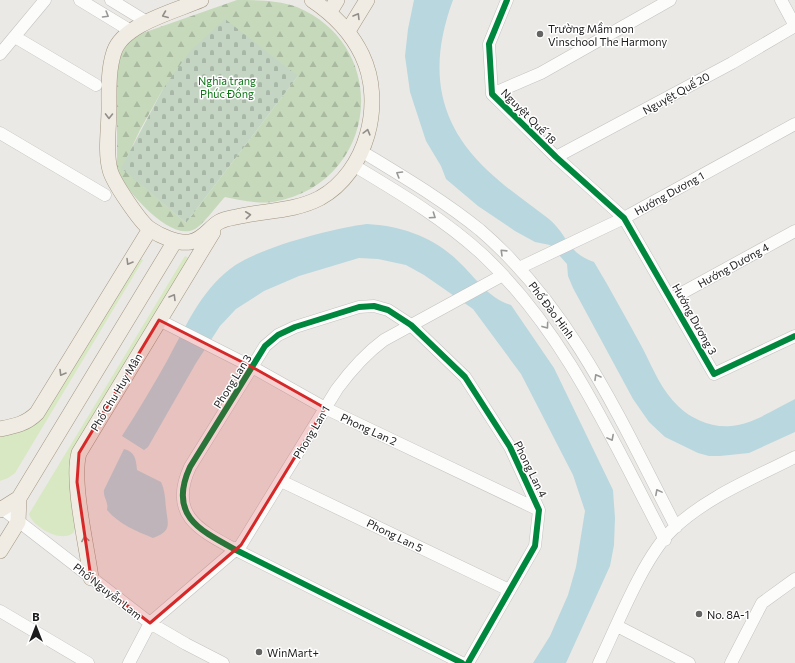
<svg xmlns="http://www.w3.org/2000/svg" width="795" height="663" viewBox="0 0 795 663" font-family="Commissioner,sans-serif">
	<style>
		.grass { fill: #d8e8c3 }
		.forest { fill: url(#forest-firs); fill-rule: evenodd }
		.cemetery { fill: url(#cemetery-stones) }
		.water { fill: #b9d7de }
		.lines { fill: none; stroke-linecap: round; stroke-linejoin: round }
		.minor-casing { stroke: #c3c2c1; stroke-width: 13 }
		.major-casing { stroke: #a19682; stroke-width: 16 }
		.minor { stroke: #fcfcfb; stroke-width: 12 }
		.major { stroke: #f0ebe3; stroke-width: 15 }
		.cycleway-casing { stroke: #fff; stroke-width: 8 }
		.cycleway { stroke: #00873e; stroke-width: 6 }
		.oneway { stroke: #979797 }
		.oneway2 { stroke: #918e89 }
		.marked { fill: #d62828; fill-opacity: 0.2; stroke: #d62828; stroke-width: 3; stroke-linejoin: round }
		.poi-dot { fill: #646462; stroke: #fff; stroke-width: 1.5 }
		.labels { text-anchor: middle; dominant-baseline: central; stroke-width: 3; stroke-linejoin: round; paint-order: stroke }
		.poi-label { font-size: 11px; fill: #1c1c1c; stroke: #fff; text-anchor: start }
		.park-label { font-size: 11px; fill: #0d7715; stroke: #fff }
		.street-label { font-size: 11px; fill: #1c1c1c; stroke: #fff }
	</style>
	<defs>
		<pattern id="forest-firs" width="22" height="20" patternUnits="userSpaceOnUse"><rect width="22" height="20" fill="#c6d9bb"/><path d="M5 1l3.5 6h-7zM16 11l3.5 6h-7z" fill="#aabaa0"/></pattern>
		<pattern id="cemetery-stones" width="16" height="16" patternUnits="userSpaceOnUse"><rect width="16" height="16" fill="#c4d6c3"/><path d="M2 7V4a2 2 0 0 1 4 0v3zM10 15v-3a2 2 0 0 1 4 0v3z" fill="#a8b7a7"/></pattern>
	</defs>
	<rect width="100%" height="100%" fill="#ebe9e5"/>
	<!-- grass -->
	<path class="grass" d="M185,256L191,259L70,467C67,486 80,518 74,532C62,545 31,525 29,514Z
		M138,257L143,260L15,473L8,478L0,481V436L23,430Z"/>
	<!-- forest -->
	<path class="forest" d="M237,0C257,0 278,0 297,7C394,48 377,185 273,202C258,204 239,200 225,197C217,205 204,224 195,229C171,243 127,191 117,172V60L129,41L140,34ZM298,76L186,223L122,168L140,130L163,89Z"/>
	<!-- cemetery -->
	<path class="cemetery" d="M225,19L298,76L186,223L121,168L163,89L190,51Z"/>
	<!-- water -->
	<path class="water" d="M414,0H453C429,65 435,121 487,170C506,188 528,203 549,219C568,235 567,253 594,262C611,290 627,320 643,349C653,369 662,391 678,406C691,419 712,428 731,426C753,424 775,409 795,399V432L749,453L720,456H709L698,453L665,437L649,422L633,399L573,288L568,276L567,264L550,245L535,242L515,231L478,206L446,179L441,166L426,141L410,92L405,56L408,29Z
		M367,224C402,226 434,237 459,262C476,278 488,298 511,305L554,368L613,490L615,518L614,545L610,566L566,663H533L550,636L568,595L576,567L585,511L573,475L521,374L473,309L424,275L406,265L378,259L359,258L299,276L264,291L236,309L220,326L196,363L148,447L144,450L122,436C138,411 153,386 167,361C185,328 200,292 230,269C256,248 334,228 367,224Z
		M124,449C135,452 136,459 137,470L161,482C165,491 165,498 166,508C168,525 172,531 153,538C136,531 119,524 107,510C109,502 103,498 104,490Z"/>
	<g class="lines">
		<defs>
			<path id="minor" d="M80,0L131,31
				M111,0L147,22
				M507,0L489,44L492,94L556,157L624,218L714,374L795,336
				M781,0L795,26
				M15,37L96,85
				M0,54L45,0
				M492,94L541,73L670,0
				M0,133L105,195
				M361,151C402,176 443,200 480,230C572,309 621,421 676,527
				M556,157L732,63L795,26
				M353,165C398,192 444,219 483,255C566,333 612,440 665,540
				M519,268L624,218L795,124
				M671,299L795,231
				M159,320L252,367L325,408L539,510
				M281,481L509,590
				M0,507L150,623L186,644L223,663
				M0,611L88,663
				M617,626L689,663
				M129,663L150,623L241,545L337,389C351,370 365,354 384,340L503,275
				M462,663L236,550C199,530 168,515 190,467L265,346L278,335L295,327L359,307L374,306L388,310L411,325L465,377L510,447L539,510L535,546L468,663
				M599,663C617,626 643,558 672,530C706,497 754,478 795,457
				M731,663L762,603L795,579"/>
			<path id="major" d="M201,0C176,11 123,24 114,52C108,70 109,91 109,109C109,129 105,151 110,170C113,182 140,222 150,229C160,236 178,244 190,242C203,240 209,228 219,222C224,219 231,218 236,217C265,210 293,212 320,198C367,172 385,103 362,55C351,32 333,14 312,0
				M329,13L337,0
				M348,31L367,0
				M0,429C15,426 26,424 37,413L150,229
				M0,510L19,498
				M0,551L18,522L19,498L175,241
				M91,578C87,547 71,481 79,453L213,232"/>
		</defs>
		<!-- minor casing -->
		<use href="#minor" class="minor-casing"/>
		<!-- major casing -->
		<use href="#major" class="major-casing"/>
		<!-- minor -->
		<use href="#minor" class="minor"/>
		<!-- major -->
		<use href="#major" class="major"/>
		<defs>
			<path id="cycleway" d="M507,0L489,44L492,94L556,157L624,218L714,374L795,336
				M462,663L236,550C199,530 168,515 190,467L265,346L278,335L295,327L359,307L374,306L388,310L411,325L465,377L510,447L539,510L535,546L468,663"/>
		</defs>
		<!-- cycleway casing -->
		<use href="#cycleway" class="cycleway-casing"/>
		<!-- cycleway -->
		<use href="#cycleway" class="cycleway"/>
	</g>
	<!-- one-way arrows -->
	<defs><path id="oneway-chevron" d="M-2-3.5L2.5 0L-2 3.5" fill="none" stroke-width="1.6" stroke-linecap="round" stroke-linejoin="round"/></defs>
	<g class="oneway">
		<use href="#oneway-chevron" transform="translate(106 15) rotate(31)"/>
		<use href="#oneway-chevron" transform="translate(399 174) rotate(-149)"/>
		<use href="#oneway-chevron" transform="translate(433 216) rotate(34)"/>
		<use href="#oneway-chevron" transform="translate(503 252) rotate(-136)"/>
		<use href="#oneway-chevron" transform="translate(546 326) rotate(54)"/>
		<use href="#oneway-chevron" transform="translate(597 377) rotate(-120)"/>
		<use href="#oneway-chevron" transform="translate(611 438) rotate(62)"/>
		<use href="#oneway-chevron" transform="translate(658 492) rotate(-118)"/>
	</g>
	<g class="oneway2">
		<use href="#oneway-chevron" transform="translate(165 15) rotate(158)"/>
		<use href="#oneway-chevron" transform="translate(357 16) rotate(-59)"/>
		<use href="#oneway-chevron" transform="translate(109 116) rotate(91)"/>
		<use href="#oneway-chevron" transform="translate(367 132) rotate(-75)"/>
		<use href="#oneway-chevron" transform="translate(248 215) rotate(-6)"/>
		<use href="#oneway-chevron" transform="translate(129 262) rotate(121)"/>
		<use href="#oneway-chevron" transform="translate(173 297) rotate(-59)"/>
		<use href="#oneway-chevron" transform="translate(62 373) rotate(121)"/>
		<use href="#oneway-chevron" transform="translate(85 539) rotate(-99)"/>
	</g>
	<!-- marked area -->
	<path class="marked" d="M159,320L252,367L325,408L241,545L150,623L91,578L77,482L79,453Z"/>
	<!-- markers -->
	<g class="poi-dot">
		<circle cx="540" cy="34" r="4"/>
		<circle cx="699" cy="614" r="4"/>
		<circle cx="259" cy="652" r="4"/>
	</g>
	<g class="labels">
		<!-- poi labels -->
		<g class="poi-label">
			<text x="548" y="28">Trường Mầm non<tspan x="548" dy="13">Vinschool The Harmony</tspan></text>
			<text x="707" y="614">No. 8A-1</text>
			<text x="267" y="652">WinMart+</text>
		</g>
		<!-- park labels -->
		<g class="park-label">
			<text x="227" y="80">Nghĩa trang<tspan x="227" dy="13">Phúc Đồng</tspan></text>
		</g>
		<!-- street labels -->
		<g class="street-label">
			<text transform="translate(676 93) rotate(-29)">Nguyệt Quế 20</text>
			<text transform="translate(529 116) rotate(45)">Nguyệt Quế 18</text>
			<text transform="translate(669 193) rotate(-29)">Hướng Dương 1</text>
			<text transform="translate(733 265) rotate(-29)">Hướng Dương 4</text>
			<text transform="translate(552 310) rotate(53)">Phố Đào Hinh</text>
			<text transform="translate(695 319) rotate(61)">Hướng Dương 3</text>
			<text transform="translate(232 381) rotate(-58)">Phong Lan 3</text>
			<text transform="translate(116 392) rotate(-59)">Phố Chu Huy Mân</text>
			<text transform="translate(369 429) rotate(25)">Phong Lan 2</text>
			<text transform="translate(311 432) rotate(-59)">Phong Lan 1</text>
			<text transform="translate(531 469) rotate(64)">Phong Lan 4</text>
			<text transform="translate(395 535) rotate(26)">Phong Lan 5</text>
			<text transform="translate(108 591) rotate(38)">Phố Nguyễn Lam</text>
		</g>
	</g>
	<!-- north arrow -->
	<g transform="translate(36 627)" stroke="#ffffff" stroke-width="3" paint-order="stroke">
	<path d="M0-3L7 15L0 10L-7 15Z" fill="#1c1c1c"/>
	<text y="-6" font-size="11" font-weight="bold" text-anchor="middle" fill="#1c1c1c">B</text>
	</g>
</svg>
